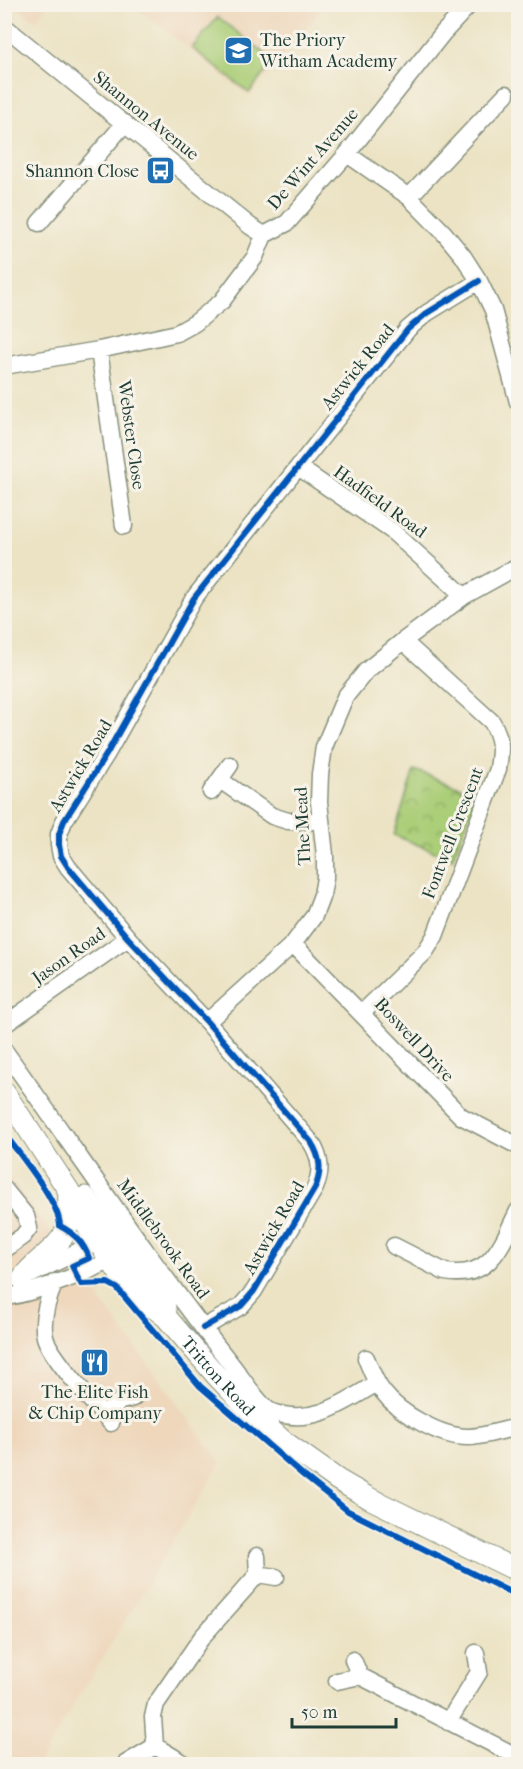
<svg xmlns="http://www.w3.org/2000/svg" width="523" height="1769" viewBox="0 0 523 1769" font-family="'IM FELL French Canon',serif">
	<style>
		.built { fill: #eed7bb }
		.grass { fill: #abce78; stroke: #658656; stroke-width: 1.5 }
		.park { fill: url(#park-crowns); stroke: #658656; stroke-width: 1.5 }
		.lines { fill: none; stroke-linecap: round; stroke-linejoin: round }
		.minor-casing { stroke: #86907c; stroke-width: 19 }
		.major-casing { stroke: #86907c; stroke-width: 23 }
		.minor { stroke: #fff; stroke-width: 16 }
		.major { stroke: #fff; stroke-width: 21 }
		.cycleway-casing { stroke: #f7f3e8; stroke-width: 10 }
		.cycleway { stroke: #0057b8; stroke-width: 6 }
		.labels { text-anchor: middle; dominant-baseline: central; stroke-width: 6; stroke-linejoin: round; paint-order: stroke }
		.poi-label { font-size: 18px; fill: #1f3d34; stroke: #f7f3e8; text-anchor: start }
		.street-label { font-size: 18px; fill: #1f3d34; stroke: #f7f3e8 }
	</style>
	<defs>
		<pattern id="park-crowns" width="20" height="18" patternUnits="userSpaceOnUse" patternTransform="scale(1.5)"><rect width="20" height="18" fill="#abce78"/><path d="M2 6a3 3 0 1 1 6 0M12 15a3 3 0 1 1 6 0" fill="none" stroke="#8ba863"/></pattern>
	</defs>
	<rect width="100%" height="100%" fill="#f7f3e8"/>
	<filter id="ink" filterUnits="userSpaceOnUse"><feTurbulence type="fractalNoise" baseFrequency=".0167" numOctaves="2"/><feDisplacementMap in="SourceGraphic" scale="12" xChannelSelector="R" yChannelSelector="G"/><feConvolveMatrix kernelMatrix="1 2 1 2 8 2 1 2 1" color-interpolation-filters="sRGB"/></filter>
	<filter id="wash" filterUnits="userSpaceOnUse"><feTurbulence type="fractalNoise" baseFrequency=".008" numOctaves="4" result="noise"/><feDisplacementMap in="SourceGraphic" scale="24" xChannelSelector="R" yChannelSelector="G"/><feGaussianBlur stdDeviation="1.35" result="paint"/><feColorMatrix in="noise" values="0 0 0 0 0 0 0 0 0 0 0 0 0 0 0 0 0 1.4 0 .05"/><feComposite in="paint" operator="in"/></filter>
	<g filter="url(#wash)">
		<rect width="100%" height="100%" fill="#ece3c4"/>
		<!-- built -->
		<path class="built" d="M14,5H48L36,21Z
			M133,5H325L249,96Z
			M4,1169L221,1463L38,1764H5Z"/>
		<!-- grass -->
		<path class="grass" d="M218,17L274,61L249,93L192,48Z"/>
		<!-- park -->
		<path class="park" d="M414,770L478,794L452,859L394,835Z"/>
	</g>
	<g filter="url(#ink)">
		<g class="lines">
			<defs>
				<path id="minor" d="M4,26L250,226L264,235
					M347,154L409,197L444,233L463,256L479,281L493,310L518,402
					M409,197L506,94
					M39,223L125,123
					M99,350L124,526
					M4,366L99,350L177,333L195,323L222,301L255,257L264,235L287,223L347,154L443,33L470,4
					M298,467L392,531L464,596
					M220,780L272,816L288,821H321
					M211,792L230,765
					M293,944L461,1116L518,1146
					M362,1013L425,952L435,936L498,769C501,749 502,740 492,722L403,641
					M207,1022L293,944L314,916L322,895L325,878V855L319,802L320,774L324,747L345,697L366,671L403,641L464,596L518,566
					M4,1025L128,938
					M4,1050C79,1155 151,1263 231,1364C240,1375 260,1407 272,1412C314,1426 342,1403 377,1383
					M4,1189L26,1216L29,1228L23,1236L4,1250
					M394,1246L445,1272C491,1280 501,1245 518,1211
					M32,1274L85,1248L107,1235
					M55,1282C48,1298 41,1320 45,1337C50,1357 96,1406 111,1423
					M4,1297C30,1295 98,1269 119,1255
					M203,1328L241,1306L254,1291L315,1188C322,1171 321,1158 311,1142L207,1022L128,938L68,867L61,856L59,845V834L64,821L106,755L194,598L408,329L427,313L479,281
					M366,1358C371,1370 375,1382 383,1392C399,1413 440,1437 468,1437C481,1437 496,1432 509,1429
					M103,1414L121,1401L133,1398
					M258,1574L276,1577
					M353,1660L360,1676L518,1757
					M337,1681L360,1676
					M448,1722L479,1672L476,1653
					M125,1764L155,1746
					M185,1764L155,1746L153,1717L156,1704L202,1637L258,1574L257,1556"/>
				<g id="major">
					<path id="s1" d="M4,1092L69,1191L82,1218L120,1274L140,1297L166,1317L216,1375L252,1413L283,1441L338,1480L369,1498L518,1571"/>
					<path d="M85,1197L164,1301L166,1316"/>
					<path d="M22,1279C33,1261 59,1249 66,1230C70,1219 68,1204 69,1192"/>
				</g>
			</defs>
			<!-- minor casing -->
			<use href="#minor" class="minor-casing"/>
			<!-- major casing -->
			<use href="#major" class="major-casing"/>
			<!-- minor -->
			<use href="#minor" class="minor"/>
			<!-- major -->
			<use href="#major" class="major"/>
			<defs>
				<path id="cycleway" d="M4,1133C19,1154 59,1201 60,1226C75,1234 83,1242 89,1258L72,1266L81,1284L108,1283L117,1288L200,1386L303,1475L348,1511L518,1596
					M203,1328L241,1306L254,1291L315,1188C322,1171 321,1158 311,1142L207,1022L128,938L68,867L61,856L59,845V834L64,821L106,755L194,598L408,329L427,313L479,281"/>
			</defs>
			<!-- cycleway casing -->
			<use href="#cycleway" class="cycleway-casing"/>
			<!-- cycleway -->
			<use href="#cycleway" class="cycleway"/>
		</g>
	</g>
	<!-- icons -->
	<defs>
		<symbol id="school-square" viewBox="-11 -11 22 22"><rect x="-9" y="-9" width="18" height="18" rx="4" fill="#1f6fb2" stroke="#f7f3e8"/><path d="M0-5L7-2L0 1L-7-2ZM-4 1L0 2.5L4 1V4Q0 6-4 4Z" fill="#fff"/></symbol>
		<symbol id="bus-square" viewBox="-11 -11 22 22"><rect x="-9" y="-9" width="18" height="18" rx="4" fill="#1f6fb2" stroke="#f7f3e8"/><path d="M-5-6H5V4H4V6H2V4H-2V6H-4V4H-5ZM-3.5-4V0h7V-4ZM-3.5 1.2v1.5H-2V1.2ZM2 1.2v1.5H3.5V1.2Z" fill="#fff"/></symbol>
		<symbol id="restaurant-square" viewBox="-11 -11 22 22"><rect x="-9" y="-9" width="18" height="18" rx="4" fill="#1f6fb2" stroke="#f7f3e8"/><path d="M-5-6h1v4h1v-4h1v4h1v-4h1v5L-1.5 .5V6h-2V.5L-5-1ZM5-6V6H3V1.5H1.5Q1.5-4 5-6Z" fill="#fff"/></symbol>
	</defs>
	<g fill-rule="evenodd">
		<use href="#school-square" x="222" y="34" width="33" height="33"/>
		<use href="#bus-square" x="144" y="154" width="33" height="33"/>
		<use href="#restaurant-square" x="78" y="1346" width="33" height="33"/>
	</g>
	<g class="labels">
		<!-- poi labels -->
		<g class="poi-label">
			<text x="260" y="40">The Priory<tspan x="260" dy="21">Witham Academy</tspan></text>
			<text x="139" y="171" text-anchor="end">Shannon Close</text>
			<text x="95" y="1392" text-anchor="middle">The Elite Fish<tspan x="95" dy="21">&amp; Chip Company</tspan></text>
		</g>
		<!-- street labels -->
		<g class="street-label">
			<text transform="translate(146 116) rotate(39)">Shannon Avenue</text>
			<text transform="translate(313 159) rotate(-49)">De Wint Avenue</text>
			<text transform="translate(358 367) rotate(-51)">Astwick Road</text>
			<text transform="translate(131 435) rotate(82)">Webster Close</text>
			<text transform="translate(380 502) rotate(36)">Hadfield Road</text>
			<text transform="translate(81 766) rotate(-59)">Astwick Road</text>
			<text transform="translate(303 826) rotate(-93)">The Mead</text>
			<text transform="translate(453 833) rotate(-69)">Fontwell Crescent</text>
			<text transform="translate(69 956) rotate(-35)">Jason Road</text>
			<text transform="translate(414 1040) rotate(47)">Boswell Drive</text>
			<text transform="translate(274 1228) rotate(-60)">Astwick Road</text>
			<text transform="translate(163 1239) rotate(54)">Middlebrook Road</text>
			<text stroke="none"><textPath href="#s1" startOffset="358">Tritton Road</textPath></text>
		</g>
	</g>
	<!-- margin -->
	<rect width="523" height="1769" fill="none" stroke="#f7f3e8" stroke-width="24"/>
	<!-- scale -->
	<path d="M292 1718v9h104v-9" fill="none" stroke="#1f3d34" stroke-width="3"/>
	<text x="301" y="1718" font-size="18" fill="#1f3d34" stroke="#f7f3e8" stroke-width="4.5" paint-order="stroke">50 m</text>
</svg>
